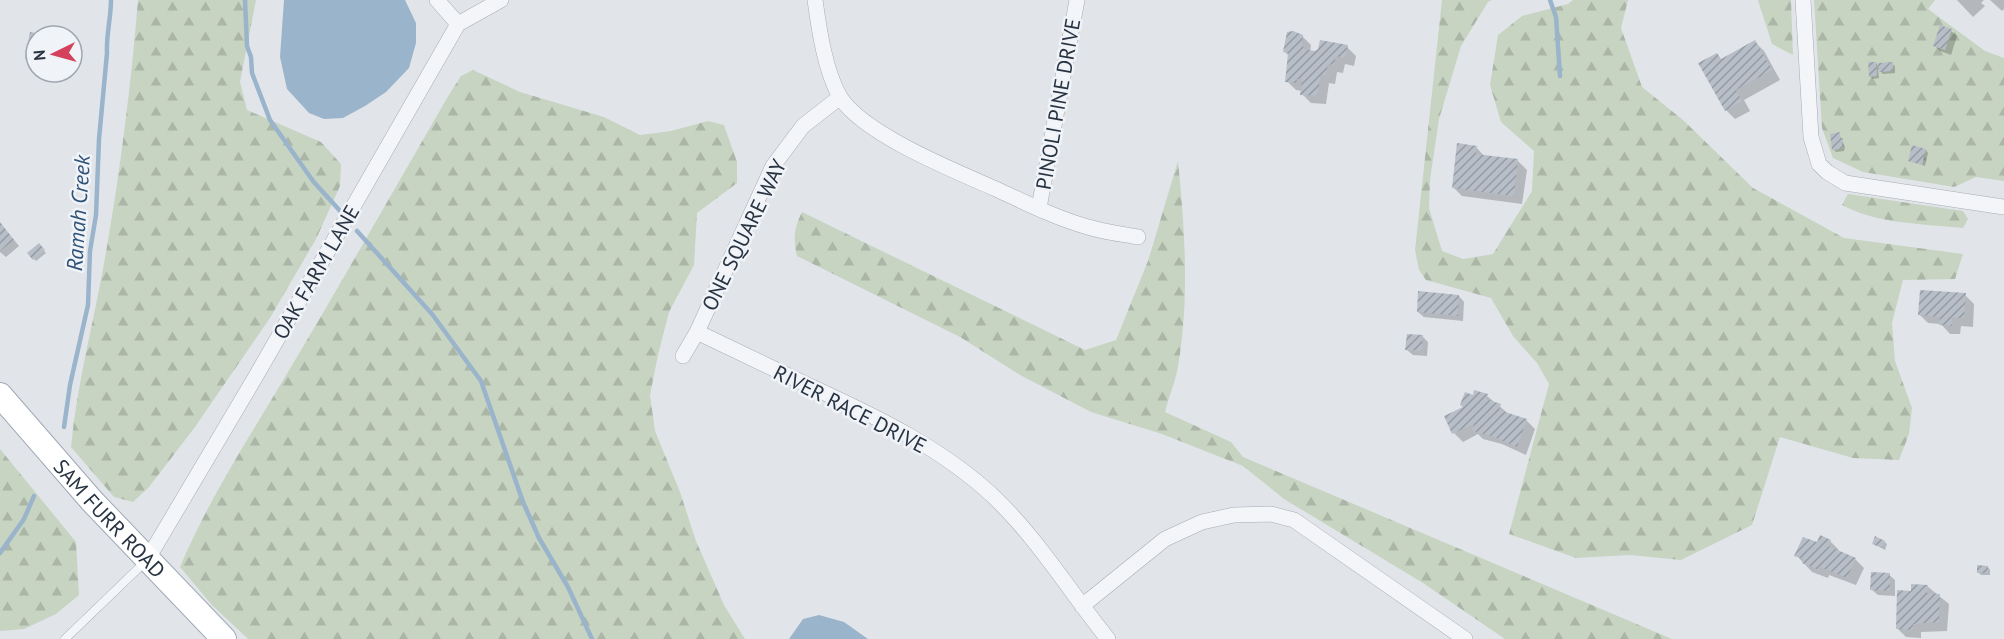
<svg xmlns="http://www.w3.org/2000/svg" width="2004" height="639" viewBox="0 0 2004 639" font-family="'PT Sans',sans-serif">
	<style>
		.forest { fill: url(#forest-firs) }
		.water { fill: #9ab4cb }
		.shadow { fill: #0003 }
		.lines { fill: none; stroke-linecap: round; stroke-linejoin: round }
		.stream { stroke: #9ab4cb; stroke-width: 4.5 }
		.building { fill: url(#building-hatch) }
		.service-casing { stroke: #a6acb4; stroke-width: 9 }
		.minor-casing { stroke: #a6acb4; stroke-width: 16 }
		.primary-casing { stroke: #9fa9b6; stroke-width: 26 }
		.service { stroke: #f4f5f8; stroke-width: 8 }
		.minor { stroke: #f4f5f8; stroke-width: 15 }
		.primary { stroke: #fff; stroke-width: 24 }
		.labels { text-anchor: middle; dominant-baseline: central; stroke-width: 5; stroke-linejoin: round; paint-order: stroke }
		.street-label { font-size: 21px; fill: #283342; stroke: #f0f3f7 }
		.water-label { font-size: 22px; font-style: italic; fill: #305378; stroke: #f0f3f7 }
	</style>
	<defs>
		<pattern id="forest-firs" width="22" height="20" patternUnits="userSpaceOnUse" patternTransform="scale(1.5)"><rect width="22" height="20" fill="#c7d4c1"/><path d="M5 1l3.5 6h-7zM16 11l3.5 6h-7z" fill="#abb6a7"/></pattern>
		<pattern id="building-hatch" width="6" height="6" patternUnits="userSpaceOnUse" patternTransform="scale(1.5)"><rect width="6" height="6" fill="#b7bec7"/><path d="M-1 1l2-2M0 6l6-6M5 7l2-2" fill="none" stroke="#959ba3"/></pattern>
	</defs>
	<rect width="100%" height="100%" fill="#e1e5ea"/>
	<!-- forest -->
	<path class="forest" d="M138,0H256L240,82L247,110L321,142L341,164L340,186L316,239L270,318L195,427L149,487L133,502L114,497L71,447C77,383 94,321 105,258C120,173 131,86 138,0Z
		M1442,0H1492L1488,2L1461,46L1439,119L1430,180L1429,208L1442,251L1463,259L1493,254L1532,191L1534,151L1501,122L1490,85L1498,35L1522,16L1568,4L1573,0H1628L1621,28L1642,87L1683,120L1753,188L1844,238L1963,254L1955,279L1903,280L1892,323L1895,361L1912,408L1909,434L1899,460L1853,458L1780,437L1752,525L1681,560L1630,555L1576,558L1509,534L1549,384L1537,363L1513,336L1491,298L1426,280L1419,270L1415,250Z
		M1758,0H1791L1793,55L1772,44Z
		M1814,0H1935L1928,9L1985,51L2004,58V181L1976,177L1954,187L1863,172L1833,158L1822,128Z
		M473,70L520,92L604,117L640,135L671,131L708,121L724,125L737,162V183L697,213L694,265L669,312L658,355L650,395L655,431L680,492L696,541L724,605L745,639H248L211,604L180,567C209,498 250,436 288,372C343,280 396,186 450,93L461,76Z
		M1178,161C1185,231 1190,302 1177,372C1174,385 1168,399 1165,412L1231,442L1243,457L1672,639H1505L1423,583L1284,499L1243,466L1162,434L1091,412L1020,375L960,337L797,256C793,239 794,228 802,212L1085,350L1116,340L1148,261Z
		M1848,194L1963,211L1968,219L1963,228C1925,224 1876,224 1842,205Z
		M0,449L76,542L79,595L56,614L24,629L0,631Z"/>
	<!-- water -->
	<path class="water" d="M284,0H405L416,23V43L409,68L386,92L365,106L343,118L324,119L309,113L287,89L280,57Z
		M819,615L844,622L868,639H789L803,619Z"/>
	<!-- shadow -->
	<path class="shadow" d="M1957,0H1984L1981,3L1985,6L1973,17Z
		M1990,0H2004V9L2002,11Z
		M1951,31L1957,36L1951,55L1940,51L1934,45Z
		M31,33L44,36H36V66L32,65L26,59Z
		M1302,36L1311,45L1310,52L1347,47L1356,56L1354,66L1345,64L1343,73L1337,72L1335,84L1329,83L1326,104L1311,103L1302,94V91L1296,90L1287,81L1289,56L1285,52Z
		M1755,42L1764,51L1780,80L1744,100L1750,111L1735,119L1726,110L1722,60Z
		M1876,63L1880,68L1892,64L1895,66V73L1883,74L1878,69L1879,78L1873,79L1870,76Z
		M1839,134L1845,147L1844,151L1836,152L1833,149Z
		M1476,147L1485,157L1518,161L1527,170L1522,204L1462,196L1453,187Z
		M1926,150L1928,153L1925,166L1910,160Z
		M0,223L19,246L6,257L0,252Z
		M39,245L46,253L36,261L29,253Z
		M1965,295L1974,304L1973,327L1961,326L1960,334H1950L1941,324L1928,323L1919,314Z
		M1459,296L1464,302L1463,321L1424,317L1418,312Z
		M1422,336L1428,342L1427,356L1413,355L1407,350Z
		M1487,396L1510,415L1526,420L1535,429L1526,455L1502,444L1483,439L1478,434L1463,442L1454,433L1465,408L1474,397Z
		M1830,541L1839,550L1838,552L1855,559L1864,568L1856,585L1829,575L1828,578L1812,572L1796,555L1817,544Z
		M1885,542L1887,544L1885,550L1874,544Z
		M1988,567L1990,570V575H1981L1978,572Z
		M1889,575L1895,580V596L1878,595L1872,590Z
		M1927,586L1949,604L1947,631L1921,632V638L1906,637L1897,628L1912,593Z"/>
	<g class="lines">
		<!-- stream -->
		<path class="stream" d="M245,0L247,46L251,57L252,73L270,120L313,181L341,212
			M1550,0L1556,17L1560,76
			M357,231L432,314L481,381L523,502L539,538L568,587L592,639
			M64,427L70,385L88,305L90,251L96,215L99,139L107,53C106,35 111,18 111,0
			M0,553L24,519L34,496"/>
	</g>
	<!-- building -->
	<path class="building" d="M1940,25L1952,29L1945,50L1933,46Z
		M1293,31L1303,35L1302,44L1304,49L1315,51L1318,49L1320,40L1348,45L1345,58L1336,56L1334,65L1328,64L1326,76L1321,75L1317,96L1300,95L1302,80L1304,79H1297L1296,83L1285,82L1288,53L1283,52L1287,32Z
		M30,32L47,35L36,36V62L25,59Z
		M1755,40L1772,70L1736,90L1742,101L1725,111L1698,63L1717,53L1721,59Z
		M1868,62H1876L1877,76L1869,77Z
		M1893,62V71L1879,72L1878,63Z
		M1840,132V138H1843L1842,149L1832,150L1830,134Z
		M1457,143L1477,146L1476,154L1518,159L1514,196L1452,188Z
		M1912,145L1926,149L1922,165L1908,161Z
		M0,222L14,240L0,251Z
		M39,243L45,250L33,260L27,253Z
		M1920,290L1966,293L1964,318H1952V326L1939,325L1940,317L1918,315Z
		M1418,291L1459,295L1458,316L1417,312Z
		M1407,334L1423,335L1422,351L1405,350Z
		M1474,390L1488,394L1486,399L1501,404L1499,410L1527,419L1517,447L1492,436L1472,431L1474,424L1452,434L1444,416L1463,407L1460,405L1465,392L1473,395Z
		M1820,535L1831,540L1828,546L1856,558L1847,578L1820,567L1819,570L1802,563L1804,559L1794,556L1803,537L1817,542Z
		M1875,536L1885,541L1882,548L1872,544Z
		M1977,565L1988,566V573H1977Z
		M1871,572L1890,573V591L1870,590Z
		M1911,584L1928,585L1927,593L1940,594L1939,622L1913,624V630L1896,629L1897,590L1911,591Z"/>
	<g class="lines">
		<defs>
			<path id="service" d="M65,639L146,561"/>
			<path id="minor" d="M437,0L458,24
				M815,0C819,29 825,71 840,97C863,134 955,171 996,189C1026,203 1056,218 1088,227C1104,232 1121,234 1138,237
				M1803,0L1811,137L1819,164L1827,172L1845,183L2004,207
				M1039,208L1077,0
				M697,332C737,351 777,370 816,389C879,418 943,449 994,497C1038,539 1070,592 1108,639
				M683,356L697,332L773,166L803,126L840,97
				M147,560L256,376L458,24L501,0
				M1082,606L1165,539L1202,522L1234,515L1271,514L1294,520L1465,639"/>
			<g id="primary">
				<path id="s1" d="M0,395L92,501L224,639"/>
			</g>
		</defs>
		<!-- service casing -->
		<use href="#service" class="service-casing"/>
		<!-- minor casing -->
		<use href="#minor" class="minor-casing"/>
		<!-- primary casing -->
		<use href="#primary" class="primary-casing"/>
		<!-- service -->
		<use href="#service" class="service"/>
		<!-- minor -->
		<use href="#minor" class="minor"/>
		<!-- primary -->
		<use href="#primary" class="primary"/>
	</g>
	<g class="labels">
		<!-- street labels -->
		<g class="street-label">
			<text transform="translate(1058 104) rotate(-80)">PINOLI PINE DRIVE</text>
			<text transform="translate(744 235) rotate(-64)">ONE SQUARE WAY</text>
			<text transform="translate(316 272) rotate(-60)">OAK FARM LANE</text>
			<text transform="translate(850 409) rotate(27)">RIVER RACE DRIVE</text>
			<text stroke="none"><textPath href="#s1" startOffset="165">SAM FURR ROAD</textPath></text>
		</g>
		<!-- water labels -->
		<g class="water-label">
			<text transform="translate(78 213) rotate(-86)">Ramah Creek</text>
		</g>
	</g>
	<!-- north arrow -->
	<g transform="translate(54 54) rotate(265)"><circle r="28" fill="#f0f3f7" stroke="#a0a6af" stroke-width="1.5"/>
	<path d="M0-4.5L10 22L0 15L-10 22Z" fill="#d4415c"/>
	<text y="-9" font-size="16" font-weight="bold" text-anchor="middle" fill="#283342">N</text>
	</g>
</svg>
